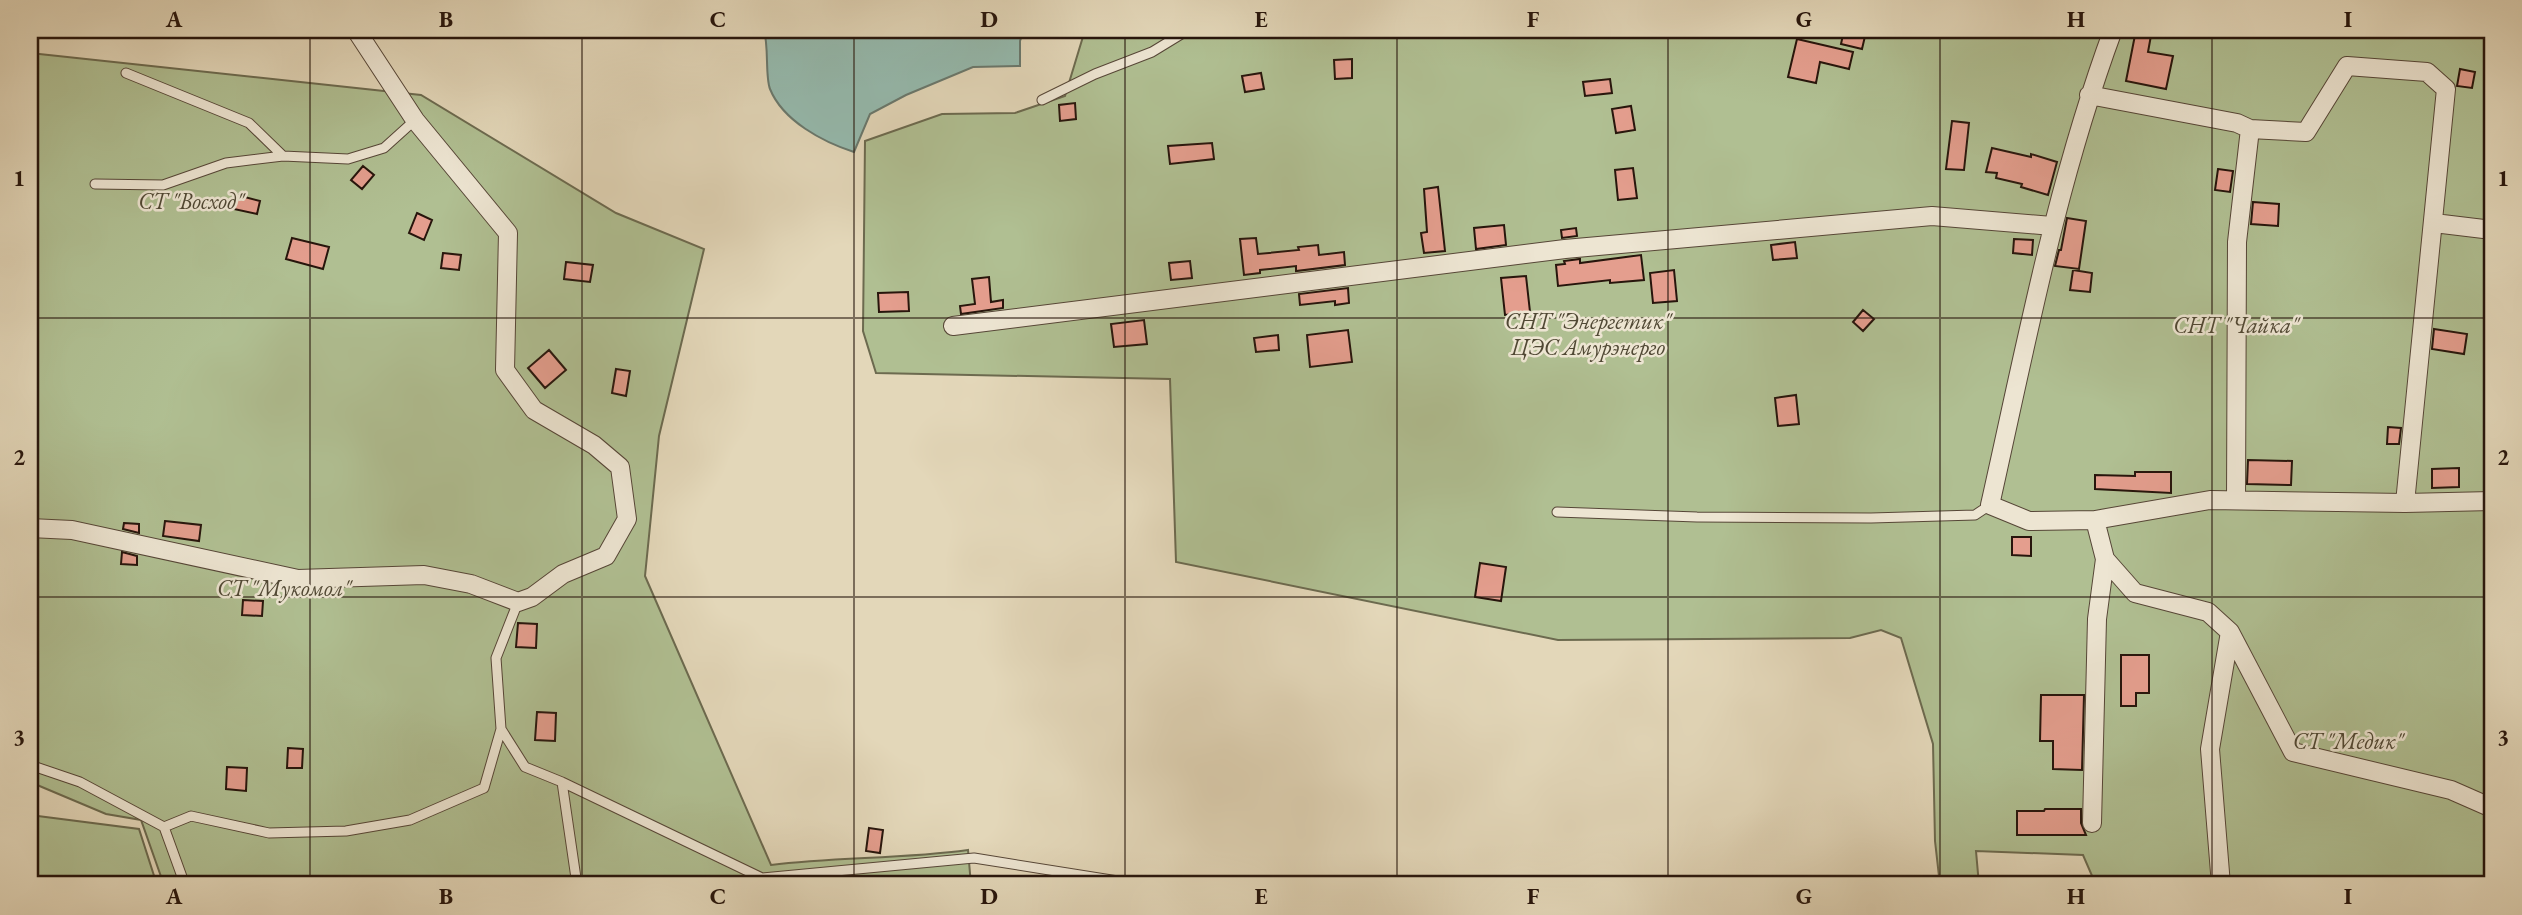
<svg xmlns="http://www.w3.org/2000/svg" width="2522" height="915" viewBox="0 0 2522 915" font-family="'EB Garamond',serif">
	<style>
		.green { fill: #b0bf92; stroke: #6c6a4f; stroke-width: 2 }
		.water { fill: #95baae; stroke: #69786d; stroke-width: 2 }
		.building { fill: #e49e8e; stroke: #27150c; stroke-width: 2 }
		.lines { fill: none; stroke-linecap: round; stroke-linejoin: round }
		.service-casing { stroke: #564637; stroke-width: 11 }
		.minor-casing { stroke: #564637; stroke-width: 20 }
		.service { stroke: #ede5d2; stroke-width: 9 }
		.minor { stroke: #ede5d2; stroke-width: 18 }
		.grid { fill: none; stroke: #27150c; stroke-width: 2; stroke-opacity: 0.55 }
		.labels { text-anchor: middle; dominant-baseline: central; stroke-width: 5; stroke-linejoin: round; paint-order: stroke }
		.park-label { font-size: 23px; font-style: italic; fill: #504834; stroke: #ede5d2 }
		.neatline { fill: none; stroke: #27150c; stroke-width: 2.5 }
		.grid-label { font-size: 23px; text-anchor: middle; font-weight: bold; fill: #27150c }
	</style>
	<rect width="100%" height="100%" fill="#e3d7b9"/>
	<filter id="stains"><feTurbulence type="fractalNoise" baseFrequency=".00286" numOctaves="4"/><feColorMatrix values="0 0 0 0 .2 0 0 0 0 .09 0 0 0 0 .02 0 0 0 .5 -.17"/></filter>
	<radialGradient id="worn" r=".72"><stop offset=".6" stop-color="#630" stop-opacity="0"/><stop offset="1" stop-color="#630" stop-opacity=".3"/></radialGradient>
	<!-- green -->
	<path class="green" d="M1085,30H2492V885H2096L2083,855L1976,851L1979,885H1940L1935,841L1933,744L1901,638L1881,630L1850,638L1558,640L1176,562L1170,379L876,373L863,331L865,141L942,114L1015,113L1065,96Z
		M30,53L421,95L616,213L704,249L659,436L645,576L771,865C836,857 903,859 968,850L971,885H164L141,820L106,814L30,782Z
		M30,815L139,829L157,885H30Z"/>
	<!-- water -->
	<path class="water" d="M764,30H1024L1020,41V66L973,67L906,95L870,114L854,152C823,142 783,121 770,89C765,76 769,48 764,30Z"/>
	<!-- building -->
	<path class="building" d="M1844,30L1866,32L1862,49L1841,44Z
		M2136,30H2152L2148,52L2173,56L2166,89L2126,81Z
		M1797,39L1853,52L1849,69L1820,62L1816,83L1788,77Z
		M1352,59V78L1335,79L1334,60Z
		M2460,69L2475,72L2472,88L2457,86Z
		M1261,73L1264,89L1245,92L1242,76Z
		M1610,79L1612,93L1585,96L1583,82Z
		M1075,103L1076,119L1060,121L1059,105Z
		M1631,106L1635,130L1616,133L1612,109Z
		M1952,121L1969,123L1964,170L1946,169Z
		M1212,143L1214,159L1170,164L1168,146Z
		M1992,148L2031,157V154L2057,162L2048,195L2021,187L2022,184L1996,178L1997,173L1986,172Z
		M363,166L374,175L362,189L351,180Z
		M1633,168L1637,198L1618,200L1615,170Z
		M2218,169L2233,171L2230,192L2215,190Z
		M1438,187L1445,251L1424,253L1421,233L1427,232L1424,189Z
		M237,195L260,201L257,214L234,209Z
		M2253,202L2279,204L2278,226L2251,224Z
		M417,213L432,220L424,240L409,233Z
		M2067,218L2086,221L2079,269L2055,266L2059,250H2061Z
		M1504,225L1506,245L1476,249L1474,228Z
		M1576,228L1577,236L1562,238L1561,230Z
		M292,238L329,247L323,269L286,259Z
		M1256,238L1258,254L1299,250L1298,247L1318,245L1319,255L1344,252L1345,265L1296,271V266L1260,270V273L1244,275L1240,239Z
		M2014,239L2033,240L2032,255L2013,253Z
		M1795,242L1797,258L1773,260L1771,245Z
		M443,253L461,255L459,270L441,268Z
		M1641,255L1644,280L1610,283V280L1558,286L1556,265L1565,264L1564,261L1580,259V263Z
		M1190,261L1192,278L1171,280L1169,263Z
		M566,262L593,265L590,282L564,279Z
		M1674,270L1677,301L1653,303L1650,273Z
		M2073,270L2092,273L2090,292L2070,290Z
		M1526,276L1530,312L1505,315L1501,278Z
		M989,277L991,302L1003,300V308L961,314L960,306L975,304L972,279Z
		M1348,288L1349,303L1335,305V301L1300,305L1299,294Z
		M908,292L909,311L879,312L878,293Z
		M1863,310L1874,319L1863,331L1853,322Z
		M1144,320L1147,344L1114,347L1111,324Z
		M2434,329L2467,334L2464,354L2432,349Z
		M1348,330L1352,362L1310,367L1307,335Z
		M1278,335L1279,350L1256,352L1254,338Z
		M549,350L566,370L545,388L528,368Z
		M616,369L630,371L626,396L612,393Z
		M1796,395L1799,424L1778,426L1775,398Z
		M2388,427L2401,428L2399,444H2387Z
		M2248,460L2292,461L2291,485L2247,484Z
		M2459,468V487L2432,488V469Z
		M2135,472H2171V493L2095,489V475L2135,476Z
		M165,521L201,525L199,541L163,536Z
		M124,523L139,524V533L123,529Z
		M2012,537H2031V556L2012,555Z
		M122,552L137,556V565L121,564Z
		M1480,563L1506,567L1501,601L1475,597Z
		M243,600L263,601L262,616L242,615Z
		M518,623L537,624L536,648L516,647Z
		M2121,655H2149V693H2136V706H2121Z
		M2041,695H2084L2082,770L2053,769V741H2040Z
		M537,712L556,713L555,741L535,740Z
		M288,748L303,749L302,768H287Z
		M227,767L247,768L246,791L226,789Z
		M2045,809H2081V823L2086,835H2017V811H2044Z
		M869,828L883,830L880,853L866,851Z"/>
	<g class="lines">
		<defs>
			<path id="service" d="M1329,33L1331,30
				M126,73L249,123L283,156L348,159L384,148L415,120
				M1042,100L1095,74L1152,52L1188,30
				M95,184L163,185L226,163L283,156
				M1557,512L1697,517L1871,518L1975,515L1990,505
				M518,602L496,658L501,729L525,767L562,782L762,878L974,858L1143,885
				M30,765L80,782L164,827
				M562,782L577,885
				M185,885L164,827L191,816L269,833L346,831L410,820L484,788L501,729"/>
			<path id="minor" d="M2113,30C2056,184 2026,345 1990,505L2029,521L2095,520L2210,500L2405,503L2492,501
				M2089,95L2237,123L2250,129L2306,132L2347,66L2427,72L2446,89L2405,503
				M2434,223L2492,230
				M953,326L1565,249L1932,216L2052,226
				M2236,500L2237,242L2250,129
				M30,528L72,530L298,579L424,575L471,584L518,602L532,597L563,574L606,556L627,519L620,467L594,445L534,410L505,370L508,233L415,120L356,30
				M2105,559L2135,593L2208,612L2230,632L2293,752L2451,790L2492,808
				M2092,823L2097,619L2105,559L2095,520
				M2221,885L2210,749L2230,632"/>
		</defs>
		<!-- service casing -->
		<use href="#service" class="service-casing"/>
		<!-- minor casing -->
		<use href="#minor" class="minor-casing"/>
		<!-- service -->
		<use href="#service" class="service"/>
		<!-- minor -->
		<use href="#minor" class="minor"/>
	</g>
	<!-- grid -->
	<path class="grid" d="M310,30V885M582,30V885M854,30V885M1125,30V885M1397,30V885M1668,30V885M1940,30V885M2212,30V885M30,318H2492M30,597H2492"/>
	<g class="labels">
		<!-- park labels -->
		<g class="park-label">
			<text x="191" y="201">СТ "Восход"</text>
			<text x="1588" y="321">СНТ "Энергетик"<tspan x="1588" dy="26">ЦЭС Амурэнерго</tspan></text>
			<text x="2236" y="325">СНТ "Чайка"</text>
			<text x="284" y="588">СТ "Мукомол"</text>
			<text x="2348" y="741">СТ "Медик"</text>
		</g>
	</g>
	<!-- margin -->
	<rect width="2522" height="915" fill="none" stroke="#e3d7b9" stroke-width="77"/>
	<rect x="38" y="38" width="2446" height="838" class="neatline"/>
	<g class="grid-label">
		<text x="174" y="27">A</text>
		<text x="446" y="27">B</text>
		<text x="718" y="27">C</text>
		<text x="989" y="27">D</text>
		<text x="1261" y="27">E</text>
		<text x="1533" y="27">F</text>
		<text x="1804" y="27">G</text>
		<text x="2076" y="27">H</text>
		<text x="2348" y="27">I</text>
		<text x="19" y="186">1</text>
		<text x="2503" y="186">1</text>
		<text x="19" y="465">2</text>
		<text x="2503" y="465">2</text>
		<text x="19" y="745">3</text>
		<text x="2503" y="745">3</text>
		<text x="174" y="904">A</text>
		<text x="446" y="904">B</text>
		<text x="718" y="904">C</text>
		<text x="989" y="904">D</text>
		<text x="1261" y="904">E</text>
		<text x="1533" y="904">F</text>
		<text x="1804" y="904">G</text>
		<text x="2076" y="904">H</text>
		<text x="2348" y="904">I</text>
	</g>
	<rect width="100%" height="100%" filter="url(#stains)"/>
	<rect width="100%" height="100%" fill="url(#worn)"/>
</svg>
